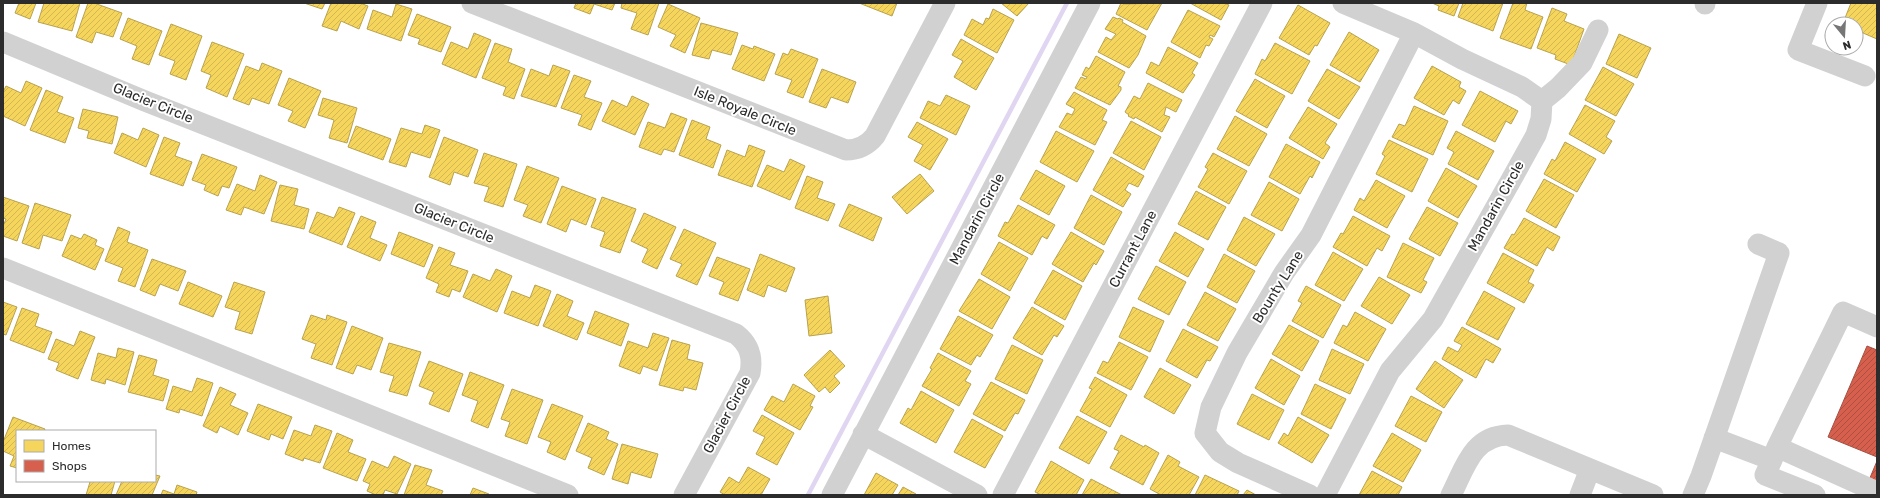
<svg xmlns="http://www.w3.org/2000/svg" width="1880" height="498" viewBox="0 0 1880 498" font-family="Rubik,sans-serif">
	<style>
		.homes { fill: url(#homes-hatch); stroke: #b9a24e }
		.shops { fill: url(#shops-hatch); stroke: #a35043 }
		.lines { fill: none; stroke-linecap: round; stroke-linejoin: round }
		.stream { stroke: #e0d6f1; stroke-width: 4.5 }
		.minor { stroke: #d1d1d1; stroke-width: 21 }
		.labels { text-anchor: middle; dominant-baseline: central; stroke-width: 4; stroke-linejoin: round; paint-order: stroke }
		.street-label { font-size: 14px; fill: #2c2c2c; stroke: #fff }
	</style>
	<defs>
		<pattern id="homes-hatch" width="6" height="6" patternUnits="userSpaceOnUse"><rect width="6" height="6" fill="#f6d55c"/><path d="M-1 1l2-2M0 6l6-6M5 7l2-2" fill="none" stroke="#d3b750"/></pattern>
		<pattern id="shops-hatch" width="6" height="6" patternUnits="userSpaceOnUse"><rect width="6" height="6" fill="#d6604d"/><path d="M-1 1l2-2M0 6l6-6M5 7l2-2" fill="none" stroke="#ae4f40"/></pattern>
	</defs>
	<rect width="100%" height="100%" fill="#fff"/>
	<!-- homes -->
	<path class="homes" d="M19,3H36L30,19L15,13Z
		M44,3H80L72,31L38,22Z
		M88,3H94L122,13L113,37L96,32L92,43L76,37Z
		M304,3H325L322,9Z
		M331,3H360L368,6L359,29L341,21L337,31L322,26Z
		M576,3H615L612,10L594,4L590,14L574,8Z
		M622,3H659L648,35L631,29L637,13L621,8Z
		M859,3H897L892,16Z
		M1001,3H1029L1017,16Z
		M1121,3L1125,4L1162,3L1147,30L1116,14Z
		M1190,3H1224L1229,5L1221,20Z
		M1432,3H1459L1454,16L1438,10L1439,6Z
		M1463,3H1503L1493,31L1458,17Z
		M1513,3H1527L1525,10L1543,17L1531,49L1500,38Z
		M1851,3H1877V39L1856,30V24H1851V21L1845,18Z
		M396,4L412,9L401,41L367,29L373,10L392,17Z
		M668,4L700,18L685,53L670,46L676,35L658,27Z
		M1298,5L1330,23L1317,46L1315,45L1309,55L1279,38Z
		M1552,8L1567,14L1564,21L1584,29L1571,65L1555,59L1556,55L1537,48Z
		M993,9L1014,20L997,53L964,35L972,19L983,25L986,18L989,19Z
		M1188,10L1220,26L1214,37L1210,35L1209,37L1213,39L1209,46L1206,45L1200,58L1171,42Z
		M417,14L451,27L441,52L418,44L420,39L408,35Z
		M1113,17L1118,19L1119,18L1123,20L1122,22L1146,36L1138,55L1129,68L1098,52L1106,37L1111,40L1116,34L1105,29Z
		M128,18L162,31L149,65L132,59L137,46L120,39Z
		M701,23L738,33L731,55L712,50L709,59L692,55Z
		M171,24L202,36L186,80L170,74L175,61L159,55Z
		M1349,32L1379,50L1360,82L1330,65Z
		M474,33L491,40L476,78L442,64L451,42L468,49Z
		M1619,34L1651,48L1637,78L1606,64Z
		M961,39L994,58L976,90L954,77L963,61L952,55Z
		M212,42L244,54L227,97L206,88L211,75L201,71Z
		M495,43L512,49L508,62L525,69L514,99L503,95L506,87L482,78Z
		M1275,43L1310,61L1292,94L1255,74L1262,59L1265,61Z
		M742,45L753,49L754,46L775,54L764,81L732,69Z
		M1168,47L1198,63L1192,73L1195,75L1183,93L1146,73L1151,62L1159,66Z
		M791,49L818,59L803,98L787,92L792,80L775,74L783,53L788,55Z
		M1096,56L1125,72L1118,86L1121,87V90L1110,105L1075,88L1081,77L1086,79L1087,77L1082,75L1086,67L1089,69Z
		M262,63L282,71L269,104L252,98L249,105L233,99L246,66L259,71Z
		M553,65L570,71L556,107L521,96L531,69L549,76Z
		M1432,66L1461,82L1459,87L1466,91L1459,104L1453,100L1444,115L1414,98Z
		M1603,67L1634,84L1616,116L1585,100Z
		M822,69L856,82L848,103L831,97L826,108L809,102Z
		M1327,69L1360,87L1339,119L1308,101Z
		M574,75L591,81L584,97L602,103L591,130L578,125L582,115L561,108Z
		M289,78L321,91L305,128L288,121L293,111L278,105Z
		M1255,79L1285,96L1267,128L1236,111Z
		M26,81L42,88L25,126L3,116V92L6,86L21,93Z
		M1148,83L1182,100L1176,112L1166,107L1164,115L1170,117L1162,132L1135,117L1134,119L1128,116L1129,115L1125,112L1134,96L1140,99Z
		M46,90L63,97L57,112L74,118L65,143L30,130Z
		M1480,91L1518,111L1511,124L1506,121L1495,142L1462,125Z
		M1074,92L1107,110L1102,120L1107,122L1095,145L1059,127L1067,113L1072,115L1075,109L1066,104Z
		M946,95L970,106L956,135L920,118L928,101L940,106Z
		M632,96L649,104L635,135L602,121L612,100L627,107Z
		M323,98L357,108L347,143L329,138L334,120L318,115Z
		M1585,105L1615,121L1606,137L1612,141L1604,154L1569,134Z
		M1414,106L1448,121L1433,155L1392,137L1399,124L1405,126Z
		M1308,107L1337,124L1325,143L1330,147L1323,159L1289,138Z
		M83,109L118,117L112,144L87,138L89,131L78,128Z
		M671,113L687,119L674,152L664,149L661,155L639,147L648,122L665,128Z
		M1235,116L1267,134L1249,166L1217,149Z
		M692,120L710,127L706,139L721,145L713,168L679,155Z
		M1131,121L1161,137L1144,170L1113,153Z
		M917,122L948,139L930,170L914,161L923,145L908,137Z
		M425,125L440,130L430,158L411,152L406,167L389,162L401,128L422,134Z
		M356,126L391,139L383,160L348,147Z
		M143,128L159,135L146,167L114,153L122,133L138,140Z
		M1056,131L1094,151L1077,182L1040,162Z
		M1456,131L1494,151L1478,180L1448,164L1454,152L1447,148Z
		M164,137L180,143L175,156L192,162L183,186L150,174Z
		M444,137L478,150L468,177L454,172L450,185L429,177Z
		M1389,140L1428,159L1412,192L1376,174L1385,156L1382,154Z
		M1565,142L1596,159L1577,192L1544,174L1552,159L1555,161Z
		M1286,144L1320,162L1312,178L1310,176L1300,194L1269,177Z
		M749,145L765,151L752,187L718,175L727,150L745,157Z
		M484,153L517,164L503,207L484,201L489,187L474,183Z
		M1213,153L1247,171L1229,204L1198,187L1208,169L1205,167Z
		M202,154L237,167L229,188L222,186L218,196L204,190L206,185L192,180Z
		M1111,157L1144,176L1138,187L1129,183L1125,190L1131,194L1123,207L1093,190Z
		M790,159L805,166L790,200L757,186L767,165L784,172Z
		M527,166L559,178L541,223L523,216L528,205L514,200Z
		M1446,168L1477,186L1458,218L1428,201Z
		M1036,170L1065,186L1049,215L1020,199Z
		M920,174L934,191L907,214L892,197Z
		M260,175L277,182L264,214L244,207L241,215L226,210L237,184L255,191Z
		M807,176L823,182L817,198L835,204L828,221L795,208Z
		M1544,179L1574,195L1556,228L1526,211Z
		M1376,180L1405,196L1387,228L1354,210L1360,198L1364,201Z
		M1269,182L1299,199L1282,231L1251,215Z
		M280,185L298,189L294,205L309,209L304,229L271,221Z
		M562,186L596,199L586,225L571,219L566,232L547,224Z
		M1196,191L1226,207L1208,240L1178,224Z
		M1091,195L1122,212L1104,245L1074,228Z
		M3,197L29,206L17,241L3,236V226L6,219L3,218Z
		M602,197L636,209L620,253L600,246L605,232L591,227Z
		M35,203L71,215L62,241L43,235L39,249L22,243Z
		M849,204L882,218L873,241L839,226Z
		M1018,205L1055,225L1047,239L1042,236L1032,255L998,236L1005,222L1008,223Z
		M339,207L355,213L342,245L309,232L317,212L334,218Z
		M1427,207L1458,223L1440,256L1409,239Z
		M644,213L676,227L657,269L642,262L648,249L631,241Z
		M361,216L376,222L370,238L387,245L380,261L347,247Z
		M1353,216L1390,236L1382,251L1377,248L1367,266L1333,247L1341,233L1343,234Z
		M1244,217L1275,234L1256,266L1227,250Z
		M1524,218L1560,237L1553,251L1547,247L1537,266L1504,248L1512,234L1514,235Z
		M118,227L130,232L127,242L148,250L135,287L118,281L123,268L105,261Z
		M684,229L716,243L697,285L676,276L682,264L670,259Z
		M399,232L433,245L424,267L391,254Z
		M1071,232L1104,251L1096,265L1094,263L1083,282L1052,264Z
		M1175,232L1204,249L1188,277L1159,261Z
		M84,234L97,240L95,245L104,249L95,270L62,256L71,235L81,239Z
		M999,242L1028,258L1010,291L981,274Z
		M1403,243L1434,258L1423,280L1427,282L1421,293L1387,277Z
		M439,247L455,253L450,265L468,271L460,292L452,289L449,297L436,292L439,284L426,278Z
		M1333,252L1363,269L1344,301L1315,285Z
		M1503,253L1534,270L1528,282L1534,285L1524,303L1487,283Z
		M760,254L795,268L786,292L768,285L764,297L747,290Z
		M1224,254L1255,271L1237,303L1207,287Z
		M717,257L750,269L738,301L719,294L724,282L709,276Z
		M152,259L186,271L178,291L160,284L155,296L140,290Z
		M1156,266L1186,282L1169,315L1138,299Z
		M496,269L512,276L497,312L463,297L473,274L490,281Z
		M1053,270L1082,286L1065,320L1034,303Z
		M1379,277L1410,295L1392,324L1361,306Z
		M979,279L1010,297L992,329L959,311Z
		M188,282L222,296L213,317L179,304Z
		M234,282L265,292L252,334L235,329L240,312L225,307Z
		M535,285L551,291L538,326L504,313L512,291L530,298Z
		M1306,286L1341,305L1323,338L1292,321L1302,303L1298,301Z
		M1484,291L1515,308L1498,340L1466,324Z
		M1205,292L1236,309L1218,341L1187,325Z
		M557,294L573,301L567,316L584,323L577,340L543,326Z
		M828,296L832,333L809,336L805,300Z
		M3,302L17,307L6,335L3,334Z
		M1032,307L1064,326L1057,337L1054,335L1042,355L1013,338Z
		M1133,307L1164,321L1150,352L1119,337Z
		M22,308L39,314L35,326L52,332L44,353L10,340Z
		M595,311L629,324L621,346L587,333Z
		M1355,312L1386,329L1368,361L1334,343L1343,325L1347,327Z
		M311,315L326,320L327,315L347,322L332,365L311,358L316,344L302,339Z
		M958,316L993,335L980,357L977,355L971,365L940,349Z
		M1289,325L1319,341L1302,371L1272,354Z
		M352,326L383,338L371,370L357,365L353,374L336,368Z
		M1462,327L1501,349L1493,363L1486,359L1476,378L1442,359L1448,347L1458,352L1462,345L1454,341Z
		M1183,329L1218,347L1210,361L1207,360L1197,378L1166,361Z
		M80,331L95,337L78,379L56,370L59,363L48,359L56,339L74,346Z
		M653,333L669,338L657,371L643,366L640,374L619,366L628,341L648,348Z
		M672,340L690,345L687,359L703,363L696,390L684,387L683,391L659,385Z
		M1119,342L1148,357L1131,390L1097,373L1103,361L1108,363Z
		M389,343L421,352L407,396L389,391L394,376L380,372Z
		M1012,345L1043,360L1027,394L995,379Z
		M118,348L134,352L125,385L106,379L105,384L91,380L98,353L116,358Z
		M1332,349L1364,364L1350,394L1319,380Z
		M830,350L845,366L834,376L840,383L830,393L825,387L819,392L804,375Z
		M938,353L971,371L965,381L971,384L959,406L922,386L932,369L930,368Z
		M139,355L157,360L153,375L169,380L163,401L128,392Z
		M1271,359L1300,376L1284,405L1255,388Z
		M429,361L463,374L449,412L429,404L434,392L419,386Z
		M1435,361L1463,380L1444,408L1416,389Z
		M1160,368L1191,385L1174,414L1144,397Z
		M470,372L504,385L488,428L471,421L478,401L462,395Z
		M1095,377L1127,395L1110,427L1080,411L1092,389L1089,388Z
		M197,378L213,383L202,416L180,409L179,413L166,409L173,386L192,392Z
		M991,382L1025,400L1018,414L1015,413L1005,431L973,414Z
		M793,384L815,396L810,406L813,407L800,430L764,410L772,396L784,402Z
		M1315,384L1346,399L1331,429L1301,414Z
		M220,387L236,394L230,405L248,413L238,435L220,426L217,433L203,426Z
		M512,389L543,400L527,444L505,436L510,422L501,419Z
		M921,391L954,410L936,443L900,423L908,408L911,410Z
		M1252,394L1284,410L1269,440L1237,424Z
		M1411,396L1442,412L1426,442L1395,426Z
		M258,404L292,417L283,439L271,434L269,440L247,431Z
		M552,404L583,416L565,460L547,452L551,442L538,437Z
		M762,415L794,433L777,465L756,454L765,437L753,431Z
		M1077,416L1107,432L1089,464L1059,448Z
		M13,417L45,429L44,431H17V468L10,466L14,456L3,451V442Z
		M1298,417L1329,435L1312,463L1278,443L1284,433L1288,436Z
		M972,419L1003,436L985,468L954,452Z
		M588,423L609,432L606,439L618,444L604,475L588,468L592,458L576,451Z
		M315,425L332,431L320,463L304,458L303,461L285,454L294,430L311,436Z
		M337,433L353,440L348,452L366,459L357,481L323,468Z
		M1392,433L1421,450L1403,482L1373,466Z
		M1121,435L1144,447L1145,445L1159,453L1143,485L1110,468L1119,451L1114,449Z
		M622,444L658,454L651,478L631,472L628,484L612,479Z
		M1168,455L1180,462L1178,466L1199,477L1189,495H1161L1150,489Z
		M394,456L411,464L397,494L385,490L383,495H376L367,491L370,484L363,481L372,461L388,468Z
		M1051,461L1084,480L1076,495H1041L1035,492Z
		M415,465L432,470L426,485L443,491L441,495H404Z
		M748,467L770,479L761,495H725L720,492L729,477L739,483Z
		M1372,471L1402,487L1398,495H1359Z
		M876,473L898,485L892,495H864Z
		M155,475L160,476L152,495H116L122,481H155Z
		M1205,475L1239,491L1237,495H1195Z
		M1091,479L1122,495H1082Z
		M87,481H115L111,495H86L90,482Z
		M177,485L197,492L196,495H161L163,490L174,494Z
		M903,487L916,494V495H898Z
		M473,488L489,494L488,495H470Z
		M1247,490L1256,495H1243Z"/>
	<!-- shops -->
	<path class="shops" d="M1867,346L1877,350V457L1828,437Z
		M1877,461V489L1867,485Z"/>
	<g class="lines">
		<!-- stream -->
		<path class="stream" d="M808,495L1067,3"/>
		<!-- minor -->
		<path class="minor" d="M472,3L846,150C858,150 867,146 875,136L945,3
			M1817,3L1798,50L1865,76
			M1705,4V3
			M3,42L145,101L736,334C750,345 753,357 750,373L684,495
			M1542,101L1558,88L1582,63L1598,30
			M3,268L568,495
			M863,434L977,495
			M1714,438L1772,460L1765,475L1815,495
			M1777,447L1877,492
			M1772,460L1777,447L1843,312L1877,327
			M832,495L1090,3
			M1003,495L1262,3
			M1310,495L1238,463L1220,452L1205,433L1211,407L1237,353L1284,273L1311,235L1414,33
			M1325,495L1390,371L1433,319L1515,173L1536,135L1541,119L1542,101L1522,87L1462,59L1414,33L1343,3
			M1451,495C1465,468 1472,436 1508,435L1653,495
			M1580,495L1590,469
			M1693,495L1701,476L1779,253L1758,244"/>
	</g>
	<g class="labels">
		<!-- street labels -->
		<g class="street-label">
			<text transform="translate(153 103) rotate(22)">Glacier Circle</text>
			<text transform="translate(745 111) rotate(22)">Isle Royale Circle</text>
			<text transform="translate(1496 206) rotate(-61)">Mandarin Circle</text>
			<text transform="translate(977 219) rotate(-62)">Mandarin Circle</text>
			<text transform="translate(454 223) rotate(22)">Glacier Circle</text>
			<text transform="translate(1133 249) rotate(-62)">Currant Lane</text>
			<text transform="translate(1278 287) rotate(-58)">Bounty Lane</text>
			<text transform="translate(727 415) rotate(-62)">Glacier Circle</text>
		</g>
	</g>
	<!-- border -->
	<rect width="1880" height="498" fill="none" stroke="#2c2c2c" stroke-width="8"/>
	<!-- legend -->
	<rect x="16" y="430" width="140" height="52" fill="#ffffff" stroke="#ababab"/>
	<rect x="24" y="440" width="20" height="12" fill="#f6d55c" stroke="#ababab"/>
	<text x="52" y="450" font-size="12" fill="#2c2c2c">Homes</text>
	<rect x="24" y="460" width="20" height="12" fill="#d6604d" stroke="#ababab"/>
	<text x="52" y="470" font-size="12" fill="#2c2c2c">Shops</text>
	<!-- north arrow -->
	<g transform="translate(1844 36) rotate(162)"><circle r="19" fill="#ffffff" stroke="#ababab"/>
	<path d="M0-3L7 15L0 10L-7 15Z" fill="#767676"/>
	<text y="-6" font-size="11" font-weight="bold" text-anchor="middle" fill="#2c2c2c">N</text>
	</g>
</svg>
